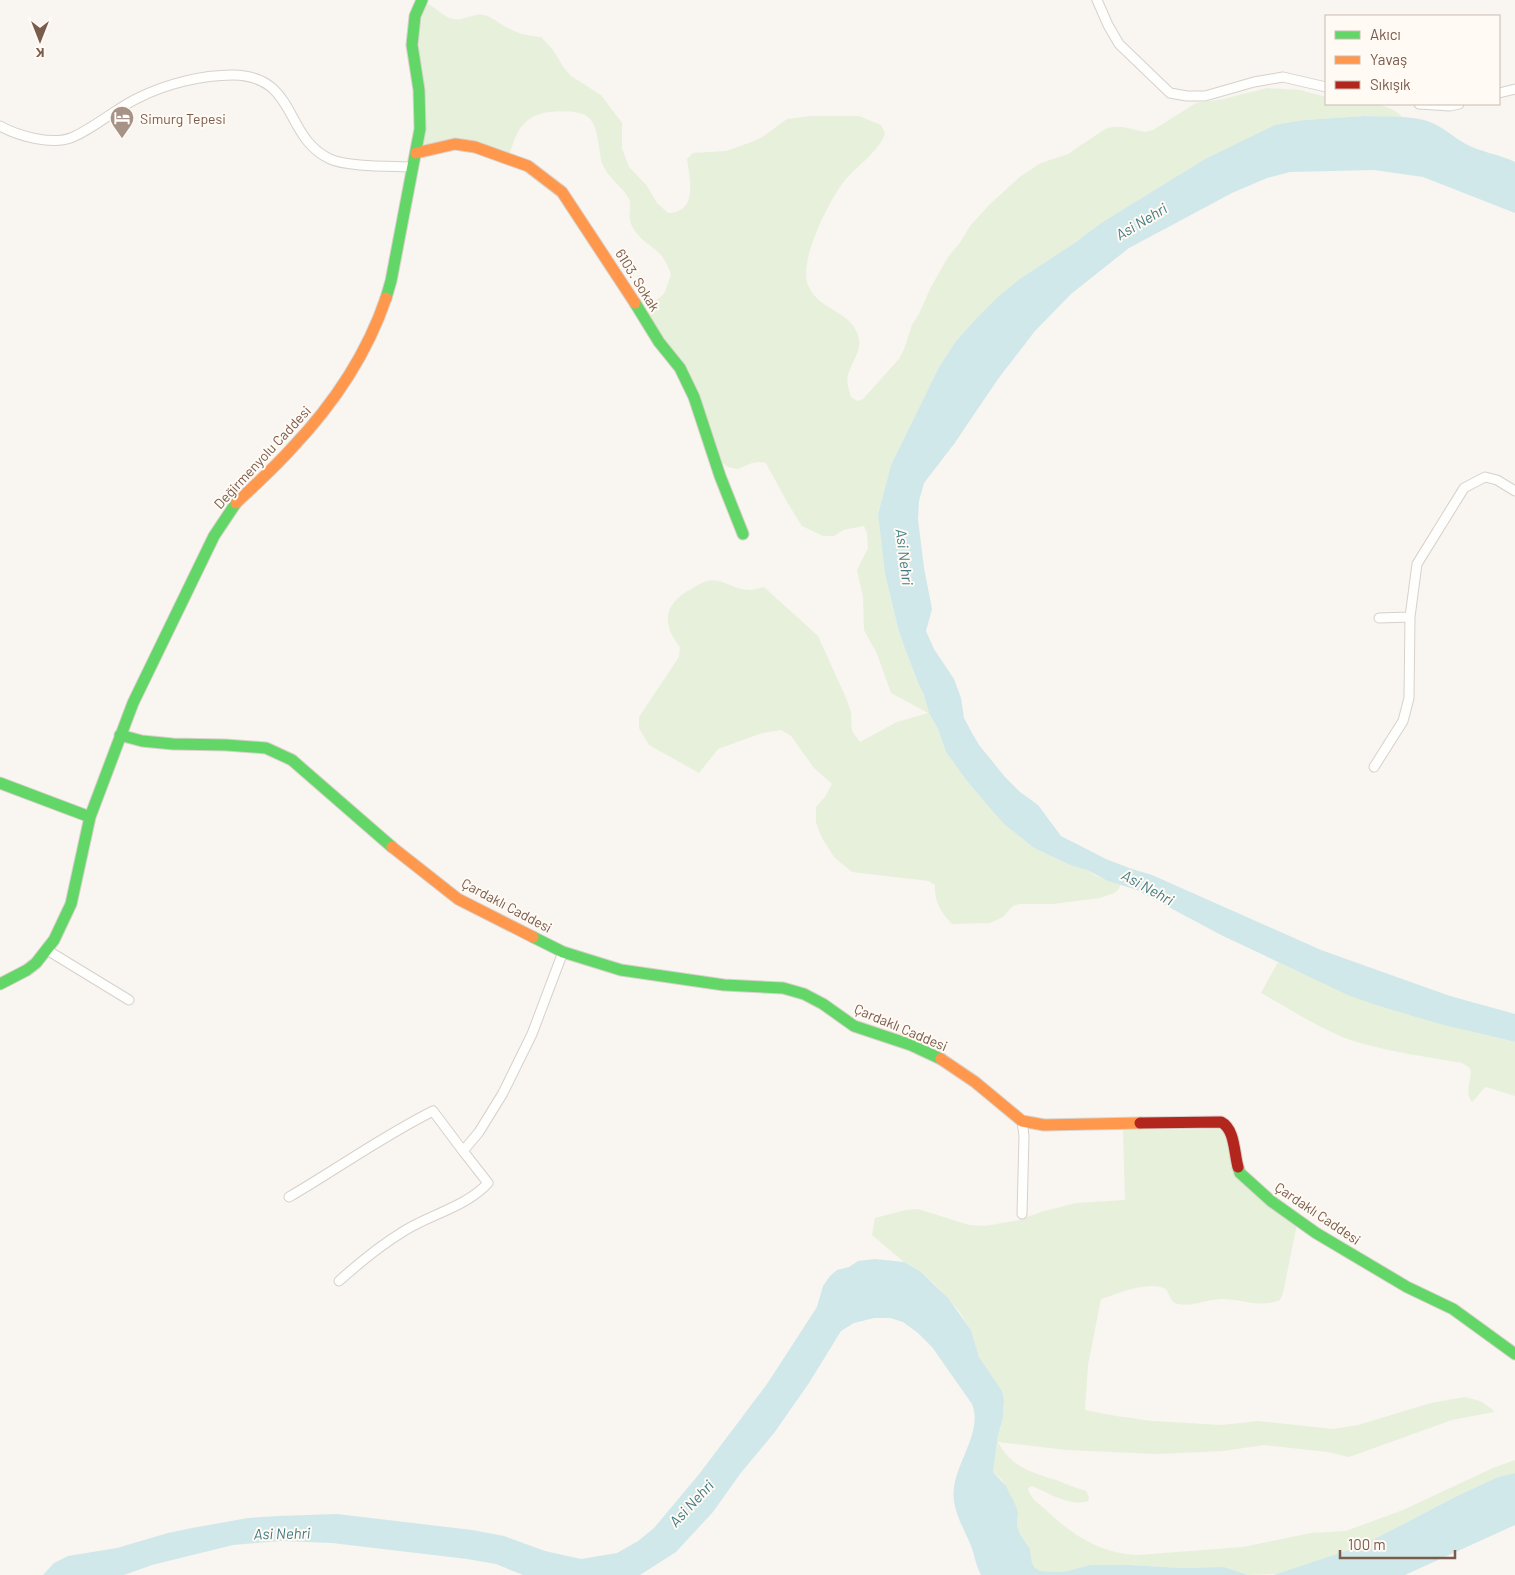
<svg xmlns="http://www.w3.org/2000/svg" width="1515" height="1575" viewBox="0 0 1515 1575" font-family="Barlow,sans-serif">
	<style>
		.green { fill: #e7f0db }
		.water { fill: #d0e8ea }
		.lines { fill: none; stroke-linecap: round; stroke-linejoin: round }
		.street-casing { stroke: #d7d1cb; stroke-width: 11 }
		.fast-casing { stroke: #d9d2cb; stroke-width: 13 }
		.slow-casing { stroke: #d9d2cb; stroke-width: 13 }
		.jam-casing { stroke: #d9d2cb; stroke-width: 13 }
		.street { stroke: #fefefd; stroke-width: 9 }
		.fast { stroke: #63d668; stroke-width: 11 }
		.slow { stroke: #ff974d; stroke-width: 11 }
		.jam { stroke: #b3261e; stroke-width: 11 }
		.labels { text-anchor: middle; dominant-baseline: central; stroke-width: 4; stroke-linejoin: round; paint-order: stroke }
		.poi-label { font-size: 14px; fill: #7a5c4d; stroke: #fffaf3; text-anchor: start }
		.street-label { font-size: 14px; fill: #7a5c4d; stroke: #fffaf3 }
		.water-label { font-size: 15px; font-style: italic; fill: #437c86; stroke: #fffaf3 }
	</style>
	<rect width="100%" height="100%" fill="#f9f5f0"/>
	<!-- green -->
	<path class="green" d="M427,4C436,7 441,15 450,18C462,23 474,12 484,15C492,17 500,24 508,28C518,34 530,36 541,37L553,50L564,68L571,76L601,95L622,123V148L629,167L647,186L657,203L668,213C698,212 690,180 687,159L693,153L726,151L749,143L761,138L787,119L811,116H859L881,125L885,134C877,153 858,165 845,180C829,200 798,262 808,285C819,312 853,310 859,339C861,352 851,363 848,375C846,381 849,391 851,397L857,401L863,399L899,359L904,349L912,325L919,314L930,289L948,257L959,244L970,226L990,204L1021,176L1041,163L1068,154L1105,129L1113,127H1123L1145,132L1153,130L1196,103L1223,99L1267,88L1300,90L1326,97V104C1350,104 1387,98 1403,118L1364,116L1304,120L1275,126L1205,159L1101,223L1076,242L1021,278L972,323L956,341L939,367L891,465L878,513L885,574L898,628L905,649L919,685L924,695L929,713L938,729L946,752L967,781L1005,825L1034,848L1070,865L1087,870L1096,876L1121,884L1118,890L1114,893L1100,898L1053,904H1019L1013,906L1003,917L990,923L952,924C941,912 934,902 935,885L929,881L852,872L834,857L822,838L816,822V807L825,797L832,784L814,768L791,736L781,730L762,733L718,749L699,773L649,745L639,728V717L679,657L680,647C660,622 665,602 693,588C697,586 702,582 707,581C721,577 734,590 749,590C753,590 759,588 764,587L818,636L846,698L851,712L852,731L860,742L897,722L928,713L891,693L877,654L864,630L863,597L857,570L868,548L867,533L864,526L843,530L834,536H823L802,526L787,502L766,463C754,460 749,465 738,469L728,467L720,461L703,406L683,364L647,315L653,302L662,296L665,292L671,274C668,267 666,260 660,254C651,245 640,240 633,228C627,217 631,213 630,202C628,192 610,179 605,169C600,161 601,156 599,147C598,139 596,125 590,119C582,110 561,111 550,112C522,115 516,133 509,156L460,140L449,139L423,146C424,130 426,115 425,99C422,67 411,34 427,4Z
		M1278,962C1353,998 1433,1024 1515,1042V1096L1486,1087C1480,1091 1478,1097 1472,1102C1463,1090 1473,1082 1470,1068L1462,1063C1427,1057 1391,1052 1357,1042C1326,1033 1290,1009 1261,993Z
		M1219,1129L1224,1132L1227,1138L1233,1166L1297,1224L1283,1293L1280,1300C1258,1308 1246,1300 1225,1299C1209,1298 1194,1307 1178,1304C1170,1302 1170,1295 1166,1289C1148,1280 1120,1293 1101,1299L1088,1365L1085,1410L1116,1416L1152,1421L1222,1425L1258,1421L1333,1429L1358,1425L1431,1403L1465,1397L1480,1401L1492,1409L1494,1412L1452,1420L1349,1457L1328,1452L1264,1445L1223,1451L1157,1454L1066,1450L998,1442C1010,1466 1032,1473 1056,1480C1066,1484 1076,1488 1086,1491L1089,1497L1088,1501C1069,1507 1050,1493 1032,1486L1028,1488C1029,1497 1038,1503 1045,1509C1071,1534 1100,1554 1138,1555L1243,1547L1311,1533L1346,1531L1403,1510L1493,1468L1515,1460V1473L1498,1477L1457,1496L1361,1546L1279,1574L1248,1575L1224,1567L1182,1568L1130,1565H1090L1063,1572L1040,1571L1035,1568L1032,1563L1030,1549L1020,1534L1017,1526L1018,1512L1009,1492L1002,1480L993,1472L998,1435L1003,1418L1004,1400L1002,1391L979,1357L971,1330L959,1311L935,1284L920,1271L904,1262L872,1235L875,1218L906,1210L918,1209L969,1225L985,1226L1019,1220L1041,1212L1076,1203L1125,1200L1123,1130Z"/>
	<!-- water -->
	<path class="water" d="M1364,116C1384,117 1412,115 1430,122C1443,127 1452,136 1464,143C1479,152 1499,154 1515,162V213L1423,177L1374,170L1290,172L1267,178L1232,193L1129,248L1071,294L1035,331L998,379L954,444L924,483L919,501L918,519L924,568L932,609L926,631L934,649L954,679L961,698L964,718L972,733L979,745L1005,777L1020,792L1038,805L1061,836L1106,859L1129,868L1152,875L1321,950L1450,996L1515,1014V1042L1440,1024L1376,1005L1348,995L1221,935L1137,890L1108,881L1087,870L1070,865L1034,848L1005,825L995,814L967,781L946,752L938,729L929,713L924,695L919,685L905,649L898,628L885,574L878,514L891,465L939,367L956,341L972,323L999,296L1021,278L1076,242L1101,223L1205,159L1275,125L1304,120Z
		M875,1259L904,1262L920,1271L948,1298L971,1330L979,1357L1002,1391L1004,1400L1003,1418L998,1435L993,1472L1006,1486L1015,1504L1018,1512L1017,1526L1020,1534L1030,1549L1032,1563L1035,1568L1040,1571L1063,1572L1090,1565H1130L1182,1568L1224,1567L1248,1575H981C976,1566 975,1556 971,1546C964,1528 951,1509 954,1488C957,1461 983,1430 972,1404L932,1347L918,1333L903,1322L890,1318H874L854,1323L841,1331L809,1383L774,1433L740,1474L713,1512L676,1552L640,1575H523L496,1564L467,1559L332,1543L281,1541L233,1545L152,1565L124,1575H43L54,1563L68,1556L117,1548L168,1533L192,1528L248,1518L278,1516L337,1514L472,1530L504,1536L545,1551L581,1559L617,1553L638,1541L654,1528L700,1473L767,1384L817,1307L823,1286L830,1276L837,1270L849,1267L858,1261Z
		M1515,1473V1525L1405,1575H1274L1361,1546L1457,1496L1498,1477Z"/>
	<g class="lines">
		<defs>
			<path id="street" d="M1097,0L1108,25L1119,44L1170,93L1187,96H1205L1254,82L1283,77L1326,87
				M1499,93L1515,89
				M1419,104L1450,106L1459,104
				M0,126C18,136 53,146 73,137C96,127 115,109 138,98C166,84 201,75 233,75C298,76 283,137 330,159C347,167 392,166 412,167
				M1379,618L1410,617
				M1374,767L1403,721L1409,698L1410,617L1417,564L1464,488L1485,477L1497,480L1515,491
				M47,950L129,1000
				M1022,1121L1024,1136L1022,1214
				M289,1197C337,1169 383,1136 433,1111L463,1151
				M339,1281C359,1263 381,1245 404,1231C431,1214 466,1207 488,1183L463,1151L479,1132L503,1093L532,1034L563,952"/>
			<path id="fast" d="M386,298L391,281L420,129L419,90L412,45L415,16L422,0
				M635,303L659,342L680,368L694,397L720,476L743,534
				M120,735L142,741L173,744L226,745L266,748L292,760L392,847
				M0,783L90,817
				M533,937L563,952L621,970L724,985L783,988L804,994L823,1004L854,1026L911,1045L941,1059
				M0,984L27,970L36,963L54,940L71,904L90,817L133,703L214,536L236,503
				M1238,1167L1240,1173L1271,1201L1316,1233L1407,1287L1453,1309L1515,1354"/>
			<path id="slow" d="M416,153L455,144L475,147L528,166L562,192L635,303
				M236,503C255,485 274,468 291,449C332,406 367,354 386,298
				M392,847L458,899L533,937
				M941,1059L975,1082L1022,1121L1044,1125L1140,1123"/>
			<path id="jam" d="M1140,1123L1221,1122C1235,1129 1234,1153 1238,1167"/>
		</defs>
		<!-- street casing -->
		<use href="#street" class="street-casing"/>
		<!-- fast casing -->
		<use href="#fast" class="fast-casing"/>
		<!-- slow casing -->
		<use href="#slow" class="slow-casing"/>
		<!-- jam casing -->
		<use href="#jam" class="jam-casing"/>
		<!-- street -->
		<use href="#street" class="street"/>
		<!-- fast -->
		<use href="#fast" class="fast"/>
		<!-- slow -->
		<use href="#slow" class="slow"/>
		<!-- jam -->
		<use href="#jam" class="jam"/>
	</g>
	<!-- icons -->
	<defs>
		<symbol id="hotel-pin" viewBox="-11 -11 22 30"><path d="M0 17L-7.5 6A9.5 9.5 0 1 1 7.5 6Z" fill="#a69286" stroke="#fffaf3"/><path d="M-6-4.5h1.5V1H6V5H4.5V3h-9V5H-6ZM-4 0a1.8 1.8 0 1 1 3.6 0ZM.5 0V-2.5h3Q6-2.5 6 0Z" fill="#fff"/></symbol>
	</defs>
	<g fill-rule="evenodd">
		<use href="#hotel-pin" x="108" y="104" width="28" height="38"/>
	</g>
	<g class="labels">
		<!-- poi labels -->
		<g class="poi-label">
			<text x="140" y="118">Simurg Tepesi</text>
		</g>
		<!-- street labels -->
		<g class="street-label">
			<text transform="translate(638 280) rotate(58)">6103. Sokak</text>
			<text transform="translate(262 457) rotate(-47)">Değirmenyolu Caddesi</text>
			<text transform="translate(507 905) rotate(28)">Çardaklı Caddesi</text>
			<text transform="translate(901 1027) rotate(23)">Çardaklı Caddesi</text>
			<text transform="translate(1318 1213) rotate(34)">Çardaklı Caddesi</text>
		</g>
		<!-- water labels -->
		<g class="water-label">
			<text transform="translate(1141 221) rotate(-31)">Asi Nehri</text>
			<text transform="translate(905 557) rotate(83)">Asi Nehri</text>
			<text transform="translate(1148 887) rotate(29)">Asi Nehri</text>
			<text transform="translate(691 1503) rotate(-47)">Asi Nehri</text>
			<text transform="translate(282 1533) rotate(-1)">Asi Nehri</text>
		</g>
	</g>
	<!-- legend -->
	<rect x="1325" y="15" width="175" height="90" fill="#fffaf3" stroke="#cabbb1"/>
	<rect x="1335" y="31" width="25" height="8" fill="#63d668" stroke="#cabbb1"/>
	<text x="1370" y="40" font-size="15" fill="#7a5c4d">Akıcı</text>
	<rect x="1335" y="56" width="25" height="8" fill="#ff974d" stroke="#cabbb1"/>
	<text x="1370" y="65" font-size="15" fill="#7a5c4d">Yavaş</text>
	<rect x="1335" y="81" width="25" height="8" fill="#b3261e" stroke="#cabbb1"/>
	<text x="1370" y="90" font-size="15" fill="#7a5c4d">Sıkışık</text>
	<!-- north arrow -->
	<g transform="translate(40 40) rotate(180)" stroke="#fffaf3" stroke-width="4" paint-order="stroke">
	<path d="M0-4L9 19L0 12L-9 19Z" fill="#7a5c4d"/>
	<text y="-8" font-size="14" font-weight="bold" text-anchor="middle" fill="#7a5c4d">K</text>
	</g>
	<!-- scale -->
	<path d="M1340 1550v8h115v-8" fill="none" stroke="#7a5c4d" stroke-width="2.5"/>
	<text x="1348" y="1550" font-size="15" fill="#7a5c4d" stroke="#fffaf3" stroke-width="4" paint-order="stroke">100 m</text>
</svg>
